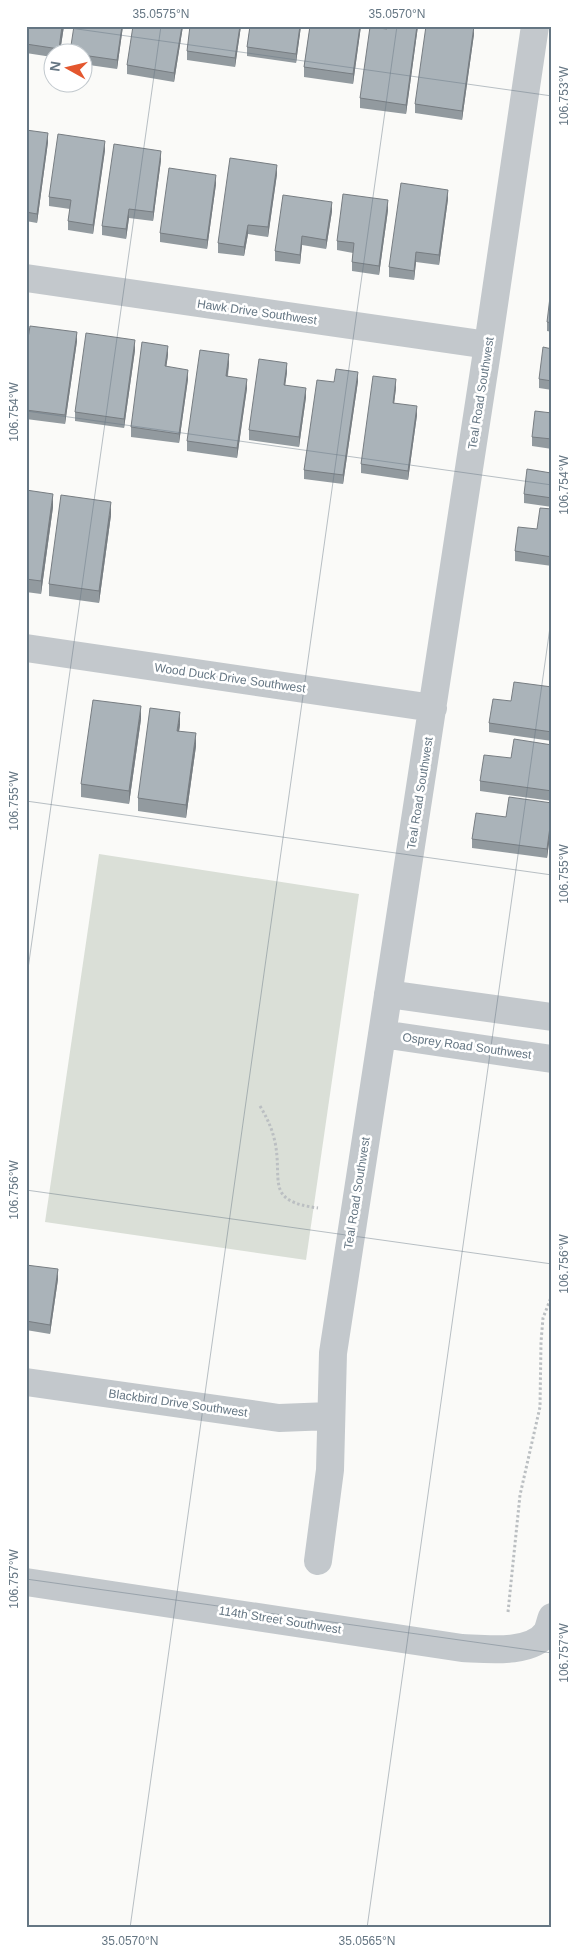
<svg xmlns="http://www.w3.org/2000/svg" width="578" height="1954" viewBox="0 0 578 1954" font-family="Arial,sans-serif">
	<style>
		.green { fill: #dadfd7 }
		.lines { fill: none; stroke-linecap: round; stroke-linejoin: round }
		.path { stroke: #bbbfc2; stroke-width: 3; stroke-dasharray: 2.5 2.5; stroke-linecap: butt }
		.minor { stroke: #c3c8cc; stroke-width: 28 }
		.tertiary { stroke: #c3c8cc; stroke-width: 28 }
		.wall { fill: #929a9f }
		.shaded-wall { fill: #777d82 }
		.building { fill: #aab3b9; stroke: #777d82 }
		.ticks { fill: none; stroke: #657683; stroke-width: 1; stroke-opacity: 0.45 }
		.labels { text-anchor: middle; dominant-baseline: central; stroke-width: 5; stroke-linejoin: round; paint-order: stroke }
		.street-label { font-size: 12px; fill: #657683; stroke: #fff }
		.neatline { fill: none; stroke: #657683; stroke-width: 2 }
		.ticks-label { font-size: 12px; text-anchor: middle; fill: #657683 }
	</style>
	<rect width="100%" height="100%" fill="#fafaf8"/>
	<!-- green -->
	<path class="green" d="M99,854L359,894L306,1260L45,1222Z"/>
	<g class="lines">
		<!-- path -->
		<path class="path" d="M260,1106C267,1118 272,1128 275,1142C283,1181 264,1201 318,1208
			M508,1612L520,1495L540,1407L541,1342L543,1318L552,1295"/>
		<!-- minor -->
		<path class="minor" d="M26,278L488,345
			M26,648L433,708
			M388,994L552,1017
			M382,1034L552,1059
			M26,1382L279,1418L330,1416
			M318,1561L330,1470L333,1353L488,345L535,26"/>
		<!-- tertiary -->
		<path class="tertiary" d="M26,1582L462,1648C486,1649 531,1655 547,1632C549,1628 550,1622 552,1617"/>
	</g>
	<!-- wall -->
	<path class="wall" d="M26,26H64L60,52H52V57L26,53Z
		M123,26L117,69L82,64V52Z
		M183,26L174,82L127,74V65Z
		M241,26L235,67L187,60V51Z
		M250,26H301L296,63L247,56V47Z
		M310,26H361L353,84L304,77V67Z
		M388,26H418L406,114L360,108V98Z
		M474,34L462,120L415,113V104Z
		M26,130L48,142L37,223L26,221Z
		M105,150L93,234L68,230V221L70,209L49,206V197Z
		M161,160L153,221L129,218L126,239L102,235V226Z
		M277,174L268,237L248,234L244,256L218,253V243Z
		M216,184L207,249L160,242V233Z
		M448,199L439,265L416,262L414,280L389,277V267Z
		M388,210L379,275L352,271V262L353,253L337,250V241Z
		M332,211L326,249L302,245L300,264L275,261V251Z
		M552,298V332L547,331V322Z
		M77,341L65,424L26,419V351Z
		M552,349V390L539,388V379Z
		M135,350L124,428L75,421V412Z
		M168,355L166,367L188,379L179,443L131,437V427Z
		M229,364L228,376L247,388L237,458L187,451V441Z
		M287,372L285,385L306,397L299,447L249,440V430Z
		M358,381L343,484L304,479V470L334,382Z
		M396,388L394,403L417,415L408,480L361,473V464Z
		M552,413V449L532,446V437Z
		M552,465V507L524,503V494L551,473Z
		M26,490L53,507L41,594L26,592Z
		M552,509V566L515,561V551L537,529Z
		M111,515L99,603L49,596V584Z
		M552,687V741L489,732V723L511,701Z
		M141,719L129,804L81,797V784Z
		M180,725L179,731L196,746L186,818L138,811V798Z
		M552,745V801L480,791V781L511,758Z
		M552,803V821L547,858L472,848V839L506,817Z
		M26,1265L58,1279L50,1334L26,1330Z"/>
	<!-- shaded-wall -->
	<path class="shaded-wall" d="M62,26H64L60,52H59Z
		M122,26H123L117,69V60Z
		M182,26H183L174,82V73Z
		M240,26H241L235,67V58Z
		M300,26H301L296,63V54Z
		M360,26H361L353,84V74Z
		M417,26H418L406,114V105Z
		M474,26V34L462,120V111Z
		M48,133V142L37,223V214Z
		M105,141V150L93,234V225Z
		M161,151V160L153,221V212Z
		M277,165V174L268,237V227Z
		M216,175V184L207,249V240Z
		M448,190V199L439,265V255Z
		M388,200V210L379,275V266Z
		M332,202V211L326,249V240Z
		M129,209V218L126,239V229Z
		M248,225V234L244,256V247Z
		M302,236V245L300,264V255Z
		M416,252V262L414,280V271Z
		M77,332V341L65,424V415Z
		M135,340V350L124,428V419Z
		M168,346V355L165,376V366Z
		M229,354V364L226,385V376Z
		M287,363V372L284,394V385Z
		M188,370V379L179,443V434Z
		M358,372V381L343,484V475Z
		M247,379V388L237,458V448Z
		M396,379V388L393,412V403Z
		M306,388V397L299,447V437Z
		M417,406V415L408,480V471Z
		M53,494V507L41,594V581Z
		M111,502V515L99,603V591Z
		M141,706V719L129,804V791Z
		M180,712V725L177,744V731Z
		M196,733V746L186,818V805Z
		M552,812V821L547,858V849Z
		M58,1269V1279L50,1334V1325Z"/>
	<!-- building -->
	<path class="building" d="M26,26H62L59,49L26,44Z
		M74,26H122L117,60L82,55V52H70Z
		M133,26H182L174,73L127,65Z
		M190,26H240L235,58L187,51Z
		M250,26H300L296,54L247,47Z
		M310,26H360L353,74L304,67Z
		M388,26H417L406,105L360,98L370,27L387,29Z
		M426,26H474L462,111L415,104Z
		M26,130L48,133L37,214L26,212Z
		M58,134L105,141L93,225L68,221L71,200L49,197Z
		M114,144L161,151L153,212L129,209L126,229L102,226Z
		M230,158L277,165L268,227L248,225L244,247L218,243Z
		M169,168L216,175L207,240L160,233Z
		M401,183L448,190L439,255L416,252L414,271L389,267Z
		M343,194L388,200L379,266L352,262L354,243L337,241Z
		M283,195L332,202L326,240L302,236L300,255L275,251Z
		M550,297L552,298V323L547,322Z
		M30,326L77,332L65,415L26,410V351Z
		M86,333L135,340L124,419L75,412Z
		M142,342L168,346L165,366L188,370L179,434L131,427Z
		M543,347L552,349V381L539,379Z
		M200,350L229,354L226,376L247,379L237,448L187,441Z
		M259,359L287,363L284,385L306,388L299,437L249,430Z
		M336,369L358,372L343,475L304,470L317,380L334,382Z
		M373,376L396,379L393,403L417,406L408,471L361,464Z
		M535,411L552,413V439L532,437Z
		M552,465V498L524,494L527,469L551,473Z
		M26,490L53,494L41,581L26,579Z
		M61,495L111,502L99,591L49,584Z
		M540,508L552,509V557L515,551L518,527L537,529Z
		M514,682L552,687V732L489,723L493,699L511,701Z
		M93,700L141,706L129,791L81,784Z
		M150,708L180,712L177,731L196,733L186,805L138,798Z
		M514,739L552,745V791L480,781L484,755L511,758Z
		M509,797L552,803V812L547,849L472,839L476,813L506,817Z
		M26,1265L58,1269L50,1325L26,1321V1311L27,1302H26Z"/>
	<!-- ticks -->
	<path class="ticks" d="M56,26L552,96M26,411L552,485M26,801L552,875M26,983L161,26M26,1190L552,1264M26,1579L552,1653M130,1928L397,26M367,1928L552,613"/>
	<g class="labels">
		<!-- street labels -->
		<g class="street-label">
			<text transform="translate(257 312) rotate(8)">Hawk Drive Southwest</text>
			<text transform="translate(481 393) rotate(-81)">Teal Road Southwest</text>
			<text transform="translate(230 678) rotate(8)">Wood Duck Drive Southwest</text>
			<text transform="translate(420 793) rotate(-81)">Teal Road Southwest</text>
			<text transform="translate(467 1046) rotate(8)">Osprey Road Southwest</text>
			<text transform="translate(357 1193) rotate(-81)">Teal Road Southwest</text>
			<text transform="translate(178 1403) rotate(8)">Blackbird Drive Southwest</text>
			<text transform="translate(280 1620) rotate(9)">114th Street Southwest</text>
		</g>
	</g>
	<!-- border -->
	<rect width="578" height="1954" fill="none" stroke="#ffffff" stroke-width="55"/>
	<!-- north arrow -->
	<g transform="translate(68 68) rotate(278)"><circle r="24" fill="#ffffff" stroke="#c1c8cd"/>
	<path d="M0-4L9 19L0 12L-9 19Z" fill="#e4572e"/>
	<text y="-8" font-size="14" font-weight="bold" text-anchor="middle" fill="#657683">N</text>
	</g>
	<rect x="28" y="28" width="522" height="1898" class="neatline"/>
	<g class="ticks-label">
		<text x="161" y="18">35.0575°N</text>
		<text x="397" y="18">35.0570°N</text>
		<text transform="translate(564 96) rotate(-90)" y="4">106.753°W</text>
		<text transform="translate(14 412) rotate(-90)" y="4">106.754°W</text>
		<text transform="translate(564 485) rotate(-90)" y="4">106.754°W</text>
		<text transform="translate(14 801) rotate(-90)" y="4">106.755°W</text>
		<text transform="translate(564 874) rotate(-90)" y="4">106.755°W</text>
		<text transform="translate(14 1190) rotate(-90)" y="4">106.756°W</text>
		<text transform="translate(564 1264) rotate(-90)" y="4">106.756°W</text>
		<text transform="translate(14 1579) rotate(-90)" y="4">106.757°W</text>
		<text transform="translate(564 1653) rotate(-90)" y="4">106.757°W</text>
		<text x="130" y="1945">35.0570°N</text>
		<text x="367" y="1945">35.0565°N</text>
	</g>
</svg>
